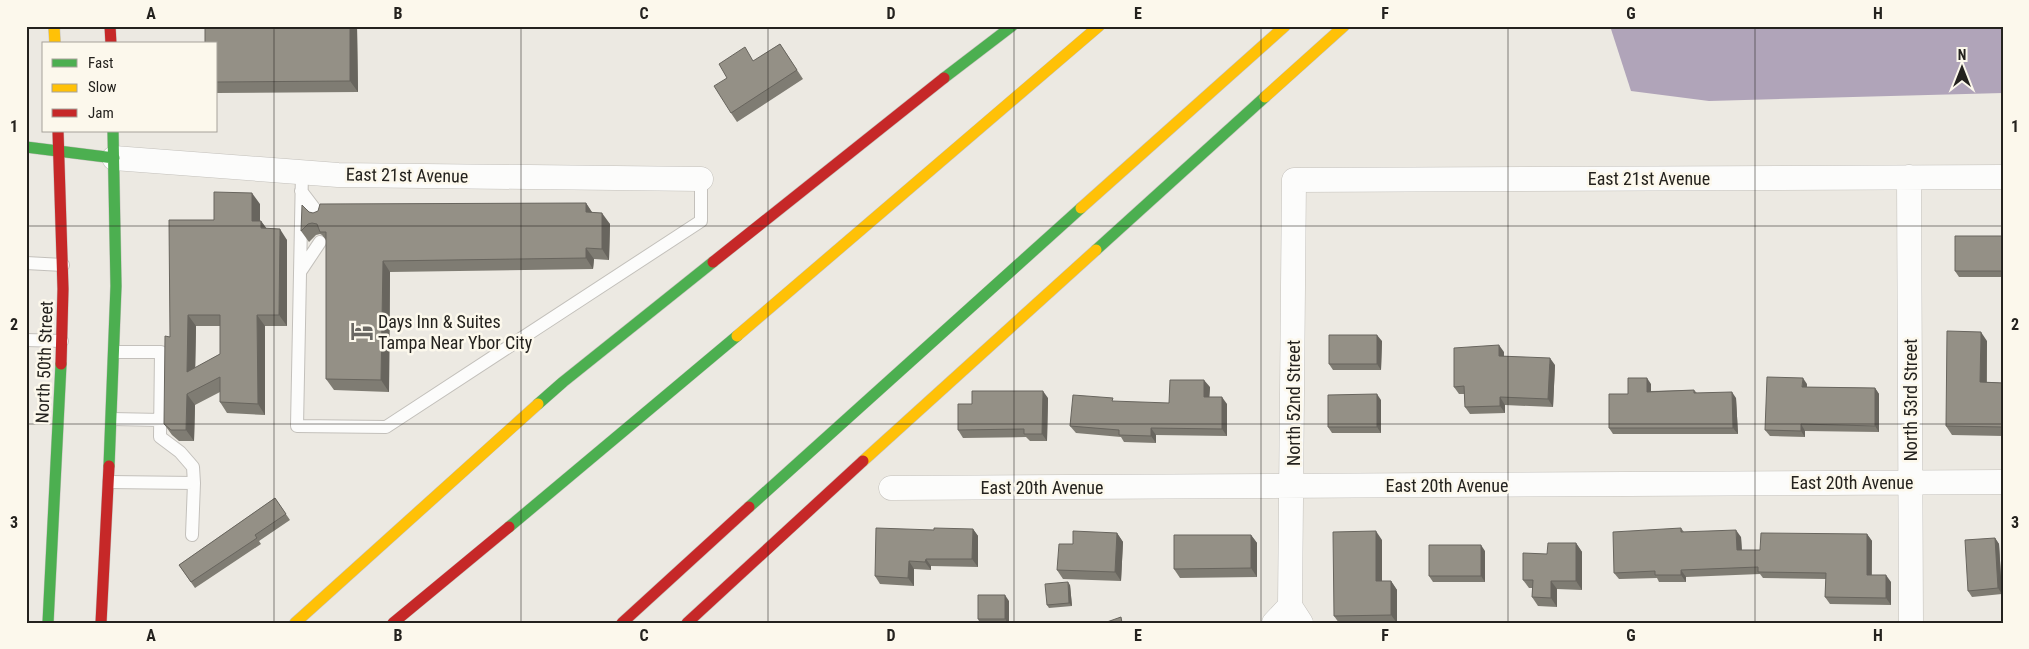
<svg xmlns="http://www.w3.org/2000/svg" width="2029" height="649" viewBox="0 0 2029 649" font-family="'Roboto Condensed',sans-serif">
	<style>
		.water { fill: #b0a4b9 }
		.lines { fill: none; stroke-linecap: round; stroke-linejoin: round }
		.lane-casing { stroke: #c3c0bb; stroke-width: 14 }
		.street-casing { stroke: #c3c0bb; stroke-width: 25 }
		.fast-casing { stroke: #c3c0bb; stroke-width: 12 }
		.slow-casing { stroke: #c3c0bb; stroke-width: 12 }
		.jam-casing { stroke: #c3c0bb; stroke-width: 12 }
		.lane { stroke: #fcfcfb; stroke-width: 12 }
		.street { stroke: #fcfcfb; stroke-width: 24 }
		.fast { stroke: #4caf50; stroke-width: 11 }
		.slow { stroke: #ffc107; stroke-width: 11 }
		.jam { stroke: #c62828; stroke-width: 11 }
		.wall { fill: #7f7c73; fill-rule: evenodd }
		.shaded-wall { fill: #68655e }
		.building { fill: #949086; stroke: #68655e; fill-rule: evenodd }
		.grid { fill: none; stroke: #24221e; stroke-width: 1; stroke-opacity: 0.55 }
		.labels { text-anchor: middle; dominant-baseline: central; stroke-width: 5; stroke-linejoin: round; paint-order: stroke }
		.street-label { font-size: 18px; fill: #24221e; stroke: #fcf8ec }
		.poi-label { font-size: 18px; fill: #24221e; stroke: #fcf8ec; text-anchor: start }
		.neatline { fill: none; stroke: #24221e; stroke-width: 2 }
		.grid-label { font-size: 16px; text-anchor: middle; font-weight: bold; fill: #24221e }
	</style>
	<rect width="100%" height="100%" fill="#ece9e2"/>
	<!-- water -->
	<path class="water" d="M1610,26H2003V93L1709,101L1631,91Z"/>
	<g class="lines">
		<defs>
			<path id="lane" d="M302,172L297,426L386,427L701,221V179
				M301,191L320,216
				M26,263L63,265
				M300,272L320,242
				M26,340L62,341
				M115,352H161L160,437L180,452L193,467L194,483
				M112,419L161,420
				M109,482L194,483L192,535"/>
			<path id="street" d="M114,158L338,175L701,179
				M1909,177L1911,623
				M891,488L2003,482
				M1274,623L1290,606
				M1301,623L1290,606L1294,180L2003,177"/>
			<path id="fast" d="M944,78L1012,26
				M26,147L114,158
				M1096,250L1265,97
				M538,404L563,382L713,262
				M109,466L116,286L113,131
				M749,507L1081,208
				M509,527L737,336
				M48,623L61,364"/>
			<path id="slow" d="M54,26L55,44
				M1265,97L1344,26
				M1081,208L1285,26
				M737,336L1099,26
				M863,461L1096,250
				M295,623L538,404"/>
			<path id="jam" d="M110,26L111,44
				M58,131L63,289L61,364
				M713,262L944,78
				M101,623L109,466
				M393,623L509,527
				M622,623L749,507
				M687,623L863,461"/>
		</defs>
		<!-- lane casing -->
		<use href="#lane" class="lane-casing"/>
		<!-- street casing -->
		<use href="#street" class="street-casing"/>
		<!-- fast casing -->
		<use href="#fast" class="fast-casing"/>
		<!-- slow casing -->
		<use href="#slow" class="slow-casing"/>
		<!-- jam casing -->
		<use href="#jam" class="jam-casing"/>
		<!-- lane -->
		<use href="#lane" class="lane"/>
		<!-- street -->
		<use href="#street" class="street"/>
		<!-- fast -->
		<use href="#fast" class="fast"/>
		<!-- slow -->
		<use href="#slow" class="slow"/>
		<!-- jam -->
		<use href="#jam" class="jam"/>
	</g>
	<!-- wall -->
	<path class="wall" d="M205,26H357L358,92L216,93V44Z
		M780,44L803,79L737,122L731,113L754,61Z
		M586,203L592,212L610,224L609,260L594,259L593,269L390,272L389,392L334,390L326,379V240L322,235L320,234L316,235L309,242L301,231L309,212L313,213Z
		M260,204V221H261L267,229L287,240V326H265V415L227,413L220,402V392L195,405L194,441H179L172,435L164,424L170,337L214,220ZM196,326H220V354L195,368Z
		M2003,236V277H1959L1955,271Z
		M1382,341L1381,370H1333L1329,364Z
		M1987,341V382L2003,383V436L1952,435L1946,426Z
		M1504,352V356L1555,365L1553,407L1505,405V413L1470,414L1465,407L1464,394H1459L1454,387Z
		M1651,384V391L1694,390L1697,393L1736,398L1738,434H1613L1609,428L1628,394Z
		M1807,384V387L1875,388L1879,394V432L1805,431V437L1770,436L1765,430Z
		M1210,387L1209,397L1227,404V436L1156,435V443L1124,442L1121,437L1076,433L1070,426L1169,403Z
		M1048,398L1047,441H1030L1026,437L963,438L958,430L972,404Z
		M1381,400V433H1332L1328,427Z
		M275,498L290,520L259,541L261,544L195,588L179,565Z
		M1681,528L1684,532L1741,537L1742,550H1760L1867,534L1872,541V575L1891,582V605L1830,604L1825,597L1826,579L1763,578L1760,574L1686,577V582H1659L1657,578L1619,579L1614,573Z
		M973,529L978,536V567L931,566V570L914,569V586L880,584L875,576L934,530Z
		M1117,533L1123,542L1121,581L1063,579L1057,570L1073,544Z
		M1251,535L1257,543V577L1180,578L1174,569Z
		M1995,538L1999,544L2002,594L1972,597L1968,591Z
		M1382,540V581H1391L1397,590V623H1339L1334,616Z
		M1576,543L1582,552V590L1557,589V607L1538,606L1532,597V588H1529L1523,580L1547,554Z
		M1485,551V582H1433L1429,576Z
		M1070,585L1072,606L1049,608L1047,605Z
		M1009,601V623H980L978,619Z"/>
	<!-- shaded-wall -->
	<path class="shaded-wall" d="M350,26H357L358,92L350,81Z
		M252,193L260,204V232L252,221Z
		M586,203L593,214L586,212Z
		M602,213L610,224L609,260L602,249Z
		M261,221L269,232L261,228Z
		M280,229L287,240V326L279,315Z
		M586,248L594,259L593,269L586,258Z
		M383,261L390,272L389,392L381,380Z
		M188,315L196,326L195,383L187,372Z
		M257,315L265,326V415L258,404Z
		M1981,332L1987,341L1986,391L1980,382Z
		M1377,335L1382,341L1381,370L1377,364Z
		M1499,345L1504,352V363L1499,356Z
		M1550,358L1555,365L1553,407L1548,399Z
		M1647,378L1651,384V398L1647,392Z
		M1803,378L1807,384L1806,393L1802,387Z
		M1204,380L1210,387L1209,404L1204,397Z
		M1875,388L1879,394V432L1875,426Z
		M1043,391L1048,398L1047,441L1042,434Z
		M1732,392L1736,398L1738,434L1733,428Z
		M187,394L195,405L194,441L186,430Z
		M1377,394L1381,400V433L1377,427Z
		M1222,397L1227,404V436L1222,429Z
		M1500,397L1505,405V413L1500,406Z
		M1801,424L1805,431V437L1801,431Z
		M1151,428L1156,435V443L1151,436Z
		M973,529L978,536V567L972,559Z
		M1736,530L1741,537L1742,556L1737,550Z
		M1376,531L1382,540V590L1376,581Z
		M1117,533L1123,542L1121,581L1115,572Z
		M1867,534L1872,541L1871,582L1867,575Z
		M1251,535L1257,543V577L1251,568Z
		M1995,538L1999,544L2002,594L1998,588Z
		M1576,543L1582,552V590L1576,581Z
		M1481,545L1485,551V582L1481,576Z
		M926,559L931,566V570L925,562Z
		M909,561L914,569V586L908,578Z
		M1681,570L1686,577V582L1681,575Z
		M1886,575L1891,582V605L1886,598Z
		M1391,581L1397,590V623L1391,615Z
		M1551,581L1557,589V607L1551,598Z
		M1068,582L1070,585L1072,606L1069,603Z
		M1005,595L1009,601V623H1008L1005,619Z"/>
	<!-- building -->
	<path class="building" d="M205,26H350V81L216,82V44H205Z
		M780,44L797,70L731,113L714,86L727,78L719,64L745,47L753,61Z
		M214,192L252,193V221H261V228L280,229L279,315H257L258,404L220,402V377L187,394L186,430H171L164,424L165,336L170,337L169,220H214ZM188,315H220V354L187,372Z
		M586,203V212L602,213V249L586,248V258L383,261L381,380L326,379V232H320L317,224L312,223L308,224L301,231L302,205L309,212L313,213L318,211L320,204Z
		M1955,236H2003V271H1955Z
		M1947,331L1981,332L1980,382L2003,383V427L1946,426Z
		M1329,335H1377V364H1329Z
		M1499,345V356L1550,358L1548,399L1500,397V406L1465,407L1464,386L1454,387V348Z
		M1767,377L1803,378L1802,387L1875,388V426L1801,424V431L1765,430Z
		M1628,378H1647V392L1694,390V393L1732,392L1733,428H1609V394H1628Z
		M1170,380H1204V397H1222V429L1151,428V436L1119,435V430L1070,426L1073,395L1113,398L1112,401L1169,403Z
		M972,391H1043L1042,434H1024V429L958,430V404H972Z
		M1377,394V427H1328V395Z
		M275,498L286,514L255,535L257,538L191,582L179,565Z
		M876,528L934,530V528L973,529L972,559H926L925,562L909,561L908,578L875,576Z
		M1681,528V532L1736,530L1737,550H1760L1761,533L1867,534V575H1886V598L1825,597L1826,573L1758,572V567L1681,570V575H1655V571L1614,573L1613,532Z
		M1073,531L1117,533L1115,572L1057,570L1059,544H1073Z
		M1376,531V581H1391V615L1334,616L1333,532Z
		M1174,535H1251V568L1174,569Z
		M1995,538L1998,588L1968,591L1965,540Z
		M1548,543H1576V581H1551V598L1532,597L1533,580H1523V553L1547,554Z
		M1429,545H1481V576H1429Z
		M1068,582L1069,603L1047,605L1045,584Z
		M978,595H1005V619H978Z
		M1121,617L1122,623H1104Z"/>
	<!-- grid -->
	<path class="grid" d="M274,26V623M521,26V623M768,26V623M1014,26V623M1261,26V623M1508,26V623M1755,26V623M26,226H2003M26,424H2003"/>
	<!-- icons -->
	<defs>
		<symbol id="hotel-bare" viewBox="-9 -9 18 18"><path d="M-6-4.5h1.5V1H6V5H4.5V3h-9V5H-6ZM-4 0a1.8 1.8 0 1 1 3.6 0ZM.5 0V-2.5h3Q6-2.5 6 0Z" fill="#6a6863" stroke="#fcf8ec" stroke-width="2.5" paint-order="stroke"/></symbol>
	</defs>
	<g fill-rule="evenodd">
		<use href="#hotel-bare" x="346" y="315" width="32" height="32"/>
	</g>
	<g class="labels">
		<!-- street labels -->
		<g class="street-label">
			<text transform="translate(407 175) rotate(1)">East 21st Avenue</text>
			<text x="1649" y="178">East 21st Avenue</text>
			<text transform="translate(44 362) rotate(-88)">North 50th Street</text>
			<text transform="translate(1910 400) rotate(-90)">North 53rd Street</text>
			<text transform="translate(1293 403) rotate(-90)">North 52nd Street</text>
			<text x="1852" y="482">East 20th Avenue</text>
			<text x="1447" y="485">East 20th Avenue</text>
			<text x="1042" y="487">East 20th Avenue</text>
		</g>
		<!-- poi labels -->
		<g class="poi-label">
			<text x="378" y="321">Days Inn &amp; Suites<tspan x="378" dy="21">Tampa Near Ybor City</tspan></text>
		</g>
	</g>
	<!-- border -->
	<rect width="2029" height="649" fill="none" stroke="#fcf8ec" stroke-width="55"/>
	<!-- legend -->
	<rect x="42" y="42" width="175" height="90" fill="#fcf8ec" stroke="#a6a29a"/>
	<rect x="52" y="59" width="25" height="8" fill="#4caf50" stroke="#a6a29a"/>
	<text x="88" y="68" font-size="15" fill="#24221e">Fast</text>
	<rect x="52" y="84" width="25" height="8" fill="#ffc107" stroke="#a6a29a"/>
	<text x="88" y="92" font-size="15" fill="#24221e">Slow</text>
	<rect x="52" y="109" width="25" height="8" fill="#c62828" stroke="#a6a29a"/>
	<text x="88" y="118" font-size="15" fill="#24221e">Jam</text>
	<!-- north arrow -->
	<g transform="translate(1962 68)" stroke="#fcf8ec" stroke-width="4" paint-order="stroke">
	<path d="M0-4L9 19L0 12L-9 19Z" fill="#24221e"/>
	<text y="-8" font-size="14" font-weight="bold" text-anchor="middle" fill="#24221e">N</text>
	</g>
	<rect x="28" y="28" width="1974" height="594" class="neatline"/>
	<g class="grid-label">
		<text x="151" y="19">A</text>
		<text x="398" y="19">B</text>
		<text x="644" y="19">C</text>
		<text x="891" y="19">D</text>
		<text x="1138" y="19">E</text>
		<text x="1385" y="19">F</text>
		<text x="1631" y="19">G</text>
		<text x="1878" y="19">H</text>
		<text x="14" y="132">1</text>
		<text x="2015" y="132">1</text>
		<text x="14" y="330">2</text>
		<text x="2015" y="330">2</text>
		<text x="14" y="528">3</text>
		<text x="2015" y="528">3</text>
		<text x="151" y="641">A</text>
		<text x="398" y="641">B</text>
		<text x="644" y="641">C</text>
		<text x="891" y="641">D</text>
		<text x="1138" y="641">E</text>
		<text x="1385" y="641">F</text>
		<text x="1631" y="641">G</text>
		<text x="1878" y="641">H</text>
	</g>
</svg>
